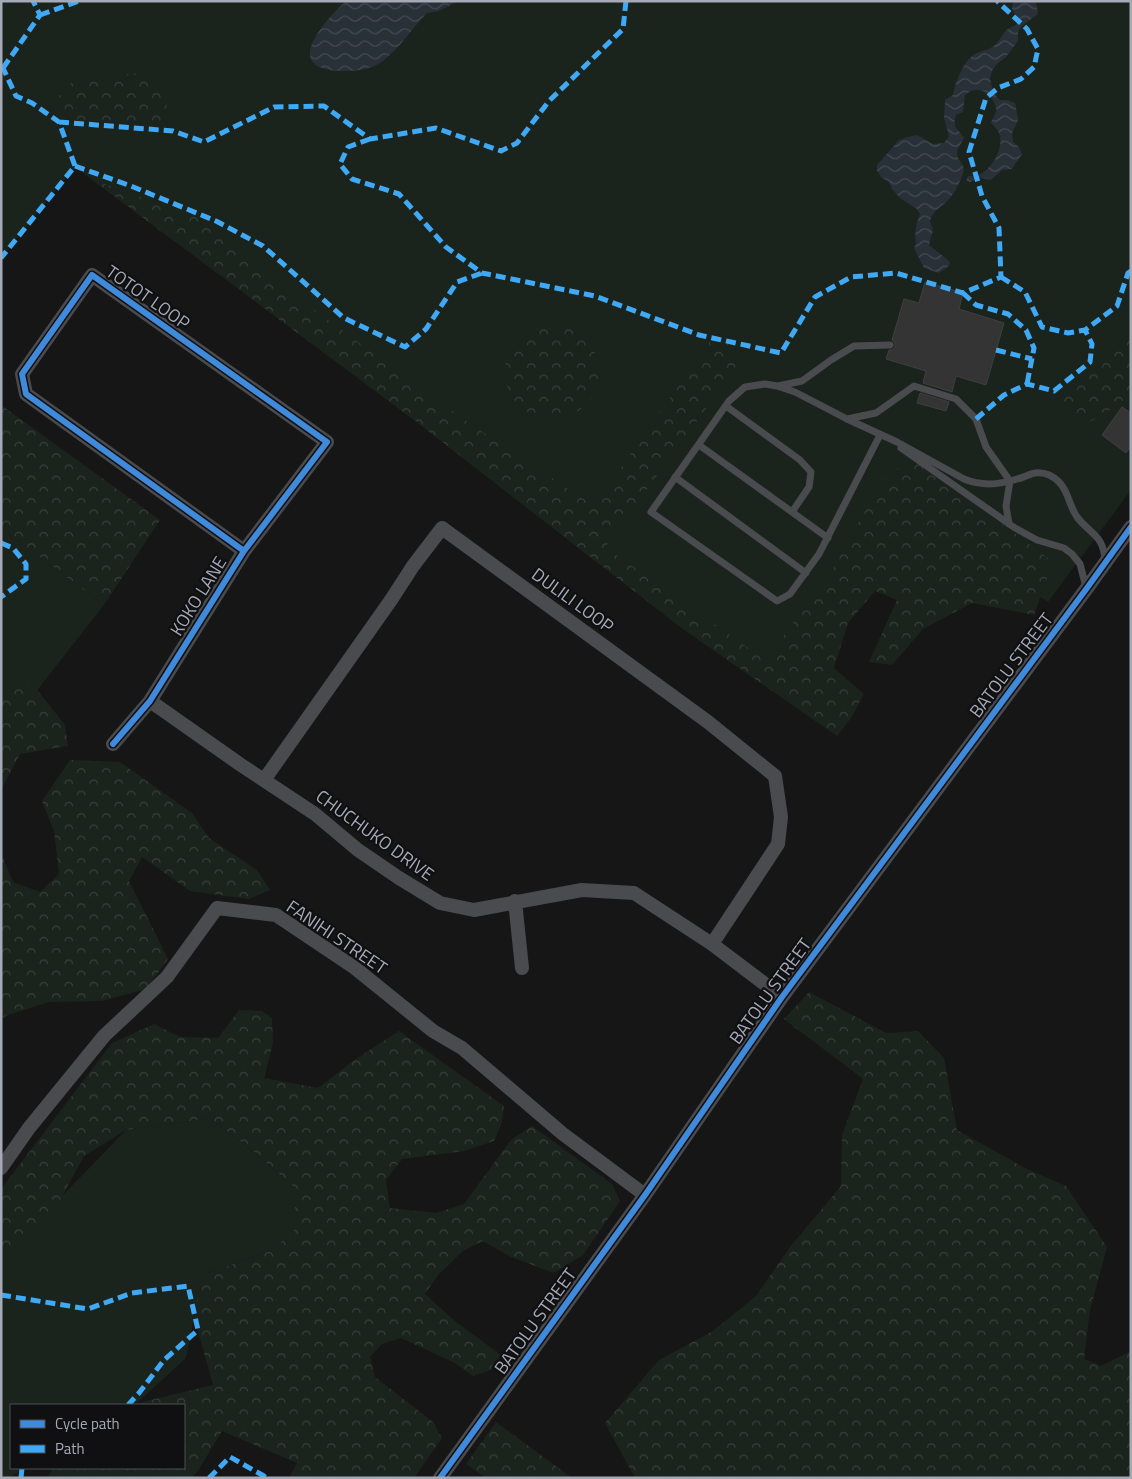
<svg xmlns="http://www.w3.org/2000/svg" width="1132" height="1479" viewBox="0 0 1132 1479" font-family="'Titillium Web',sans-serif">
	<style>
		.green { fill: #1b231d }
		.forest { fill: url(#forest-crowns) }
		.water { fill: url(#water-waves) }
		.building { fill: #343435; stroke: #3e3f42 }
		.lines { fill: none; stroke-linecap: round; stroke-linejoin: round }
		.service { stroke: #494b4f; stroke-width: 7 }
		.minor { stroke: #494b4f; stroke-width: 14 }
		.quiet { stroke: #3fa9f5; stroke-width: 5; stroke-dasharray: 10 5; stroke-linecap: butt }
		.cycleway-casing { stroke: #101012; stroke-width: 9 }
		.cycleway { stroke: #408adc; stroke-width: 6 }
		.labels { text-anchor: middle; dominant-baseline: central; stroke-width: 4.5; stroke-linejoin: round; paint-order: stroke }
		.street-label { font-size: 18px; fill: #a6aab7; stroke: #101012 }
	</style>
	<defs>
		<pattern id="forest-crowns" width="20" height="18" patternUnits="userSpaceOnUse" patternTransform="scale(1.25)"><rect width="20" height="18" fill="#1b231d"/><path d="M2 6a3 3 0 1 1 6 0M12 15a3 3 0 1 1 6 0" fill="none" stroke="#39403c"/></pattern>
		<pattern id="water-waves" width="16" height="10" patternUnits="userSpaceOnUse" patternTransform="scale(1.25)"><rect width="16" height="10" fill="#283038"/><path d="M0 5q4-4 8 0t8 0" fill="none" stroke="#444b53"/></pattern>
	</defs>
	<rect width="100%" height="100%" fill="#161616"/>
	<!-- green -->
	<path class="green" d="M1,1H1131V490L1048,602L975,552L844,581L769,689L683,629L379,393L75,167L1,258Z
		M1,528L104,605L10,725L1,732Z
		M210,1118L254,1152L295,1188V1229L272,1250L203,1275L186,1358L135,1405H11V1468H25L9,1478H1V1259L126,1130Z"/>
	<!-- forest -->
	<path class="forest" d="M149,71L170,98L159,124L68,119L54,101L72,82Z
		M91,179L195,217L328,320L472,425L594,506L710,341L732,343L738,363L727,380L605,547L765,660L829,576L880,484L911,456L1053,562L1034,615L972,603L923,629L892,665L869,662L897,600L875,591L848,623L834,668L864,694L851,718L837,736L683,629L418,423Z
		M505 372a47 47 0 1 1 94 0a47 47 0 1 1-94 0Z
		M1131,331V401L1126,398L1099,418L1081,425L1069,416L1060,393L1092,365L1109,346Z
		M1,405L160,520L104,605L1,528Z
		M31,682L65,725L68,746L20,754L1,790V690L3,687Z
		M70,760L120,762L192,813L209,838L257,870L270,890L249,899L190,891L142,857L129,881L168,959L146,989L102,1001L49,1002L8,1015L1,1019V853L13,882L40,892L59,874L54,831L42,801Z
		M809,992L886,1033L918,1031L944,1058L957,1130L1025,1168L1066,1186L1107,1247L1090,1310L1084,1359L1101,1366L1131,1351V1478H635L605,1423L659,1360L713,1331L756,1296L790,1247L841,1186L842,1135L863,1079L784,1019Z
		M239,1010L262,1011L272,1018L273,1043L264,1078L318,1088L353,1061L399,1031L504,1106L502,1122L494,1141L464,1151L402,1159L386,1180L390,1208L436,1213L464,1204L511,1140L532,1126L612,1184L620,1201L583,1255L554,1273L511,1257L483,1241L463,1251L438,1275L425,1294L456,1322L501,1355L491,1370L473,1376L455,1363L401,1338L382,1344L370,1357L375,1377L433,1422L442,1438L414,1478H289L297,1463L222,1431L199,1469L192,1478H48L53,1468H184V1405H134L138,1403L213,1385L194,1317L203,1275L272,1250L295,1229V1188L254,1152L210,1118L126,1130L84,1156L47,1224L1,1265V1189L112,1043L154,1024L180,1037L218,1038Z
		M496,1422L572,1478H486L466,1464Z"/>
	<!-- water -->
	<path class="water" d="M346,1H458L439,11L427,13C411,29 399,50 380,63C370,70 354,71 343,71C280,71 322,23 346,1Z
		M1013,1H1036L1038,14L1023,25L1018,31V41L1006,57L997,64L992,71L990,78L991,84L996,96L1000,100H1007L1015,103L1018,119L1017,123L1012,133L1013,142L1019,147L1022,154L1012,169L1002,170L991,180L982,178L970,182L966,181L968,176C970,176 973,176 976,176C991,172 1005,147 999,133C997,129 994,126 991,123C992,119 995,116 996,112C998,102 986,89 976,90C972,90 969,92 965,95L963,112L956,115C952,129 958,128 964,138C962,142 958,148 957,152C956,161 967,164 963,173C960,182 956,191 950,198C943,207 933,209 930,221L933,230L929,245L950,262L949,266L939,273L924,268L914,248L916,244C914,234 916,224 920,214L917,209L900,198L892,189L889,182L881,177L877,171V165L899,140L908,137L917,135L933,144L944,143L949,136L944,118L945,100L953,95C955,83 964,58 977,53C984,50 992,49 997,43C1006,32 1002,31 1016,25L1018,19L1012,9Z"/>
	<!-- building -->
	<path class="building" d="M925,282L963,293L959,309L1004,323L986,385L956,376L952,392L923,383L926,371L886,359L889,350H892L895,347V343L892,340L904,299L919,303Z
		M920,393L949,402L946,411L917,403Z
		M1122,407L1131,413V446L1126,453L1102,435Z"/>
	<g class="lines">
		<!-- service -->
		<path class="service" d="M778,386L802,381L831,360L854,346L890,345
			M726,406L800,460L811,472L809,487L792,512
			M847,419L876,413L914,386L956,399L976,419L986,447L1010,481L1006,506L1009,524
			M880,435L819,554L790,594L777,601L651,512L729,401L745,387L765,384L777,386L795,392L847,419L897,442L964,479C981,486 999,485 1017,479C1023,478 1029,474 1035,473C1044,472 1053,476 1059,482C1069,492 1069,506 1077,517C1090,534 1104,535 1105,561
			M699,445L828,538
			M901,448L1015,528L1037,540L1064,548L1072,554L1080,564L1086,587
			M675,477L806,573"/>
		<!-- minor -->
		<path class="minor" d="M150,701L241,765L315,814L358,850L399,878L440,903L474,910L582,890L634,893L712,944L782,997
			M113,744L150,701L244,551L327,442L92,275L22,374L26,394L244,551
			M264,780L391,600L413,566L442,528L708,722L775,776L781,817L778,844L712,944
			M515,901L522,968
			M1,1168L29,1128L104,1036L167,977L217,908L276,915L355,968L433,1031L462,1048L563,1134L645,1195
			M440,1478L645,1195L782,997L1087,588L1131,527"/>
		<!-- quiet -->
		<path class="quiet" d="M40,15L79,1
			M3,68L40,15L33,1
			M1,69L3,68L16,96L32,103L59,122L75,166L1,258
			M59,122L173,131L204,142L274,107L324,106L370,139L436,128L501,151L517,143L549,101L623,29L626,1
			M370,139L348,147L340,164L352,179L399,194L446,247L482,273L595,296L699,335L781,353L815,297L851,277L896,273L963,293L1001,277L999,228L982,196L969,152L986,98L998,88L1021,79L1034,67L1038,49L1027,29L997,1
			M75,166L131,186L216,221L263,246L344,318L405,347L426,329L457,282L482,273
			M1001,277L1025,292L1042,327L1068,333L1085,330L1117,306L1128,273L1131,271
			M963,293L976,305L1008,314L1026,330L1034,348L1027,384
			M996,350L1032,359
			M976,419L1004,395L1027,384L1054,391L1090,362L1092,344L1085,330
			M1,543L13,548L26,564V579L1,597
			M1,1295L88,1309L132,1293L188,1286L198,1330L164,1360L139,1393L128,1405
			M21,1478L22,1468
			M209,1478L230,1457L264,1476L265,1478"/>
		<defs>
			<path id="cycleway" d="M113,744L150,701L244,551L327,442L92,275L22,374L26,394L244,551
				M440,1478L645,1195L782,997L1087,588L1131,527"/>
		</defs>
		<!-- cycleway casing -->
		<use href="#cycleway" class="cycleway-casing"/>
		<!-- cycleway -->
		<use href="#cycleway" class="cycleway"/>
	</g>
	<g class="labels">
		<!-- street labels -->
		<g class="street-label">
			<text transform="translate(148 297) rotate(35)">TOTOT LOOP</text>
			<text transform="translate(198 596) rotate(-58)">KOKO LANE</text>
			<text transform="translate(573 600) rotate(36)">DULILI LOOP</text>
			<text transform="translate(1011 665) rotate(-53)">BATOLU STREET</text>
			<text transform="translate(375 835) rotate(36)">CHUCHUKO DRIVE</text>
			<text transform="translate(337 937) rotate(34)">FANIHI STREET</text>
			<text transform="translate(770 991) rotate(-54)">BATOLU STREET</text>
			<text transform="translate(535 1321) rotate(-54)">BATOLU STREET</text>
		</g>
	</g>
	<!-- border -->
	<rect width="1132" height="1479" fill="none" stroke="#a6aab7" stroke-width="5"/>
	<!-- legend -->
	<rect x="10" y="1404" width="175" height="65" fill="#101012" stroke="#4c4e54"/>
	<rect x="20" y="1420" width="25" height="8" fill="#408adc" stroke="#4c4e54"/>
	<text x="55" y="1429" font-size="15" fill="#a6aab7">Cycle path</text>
	<rect x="20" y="1445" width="25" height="8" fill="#3fa9f5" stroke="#4c4e54"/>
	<text x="55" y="1454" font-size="15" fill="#a6aab7">Path</text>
</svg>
